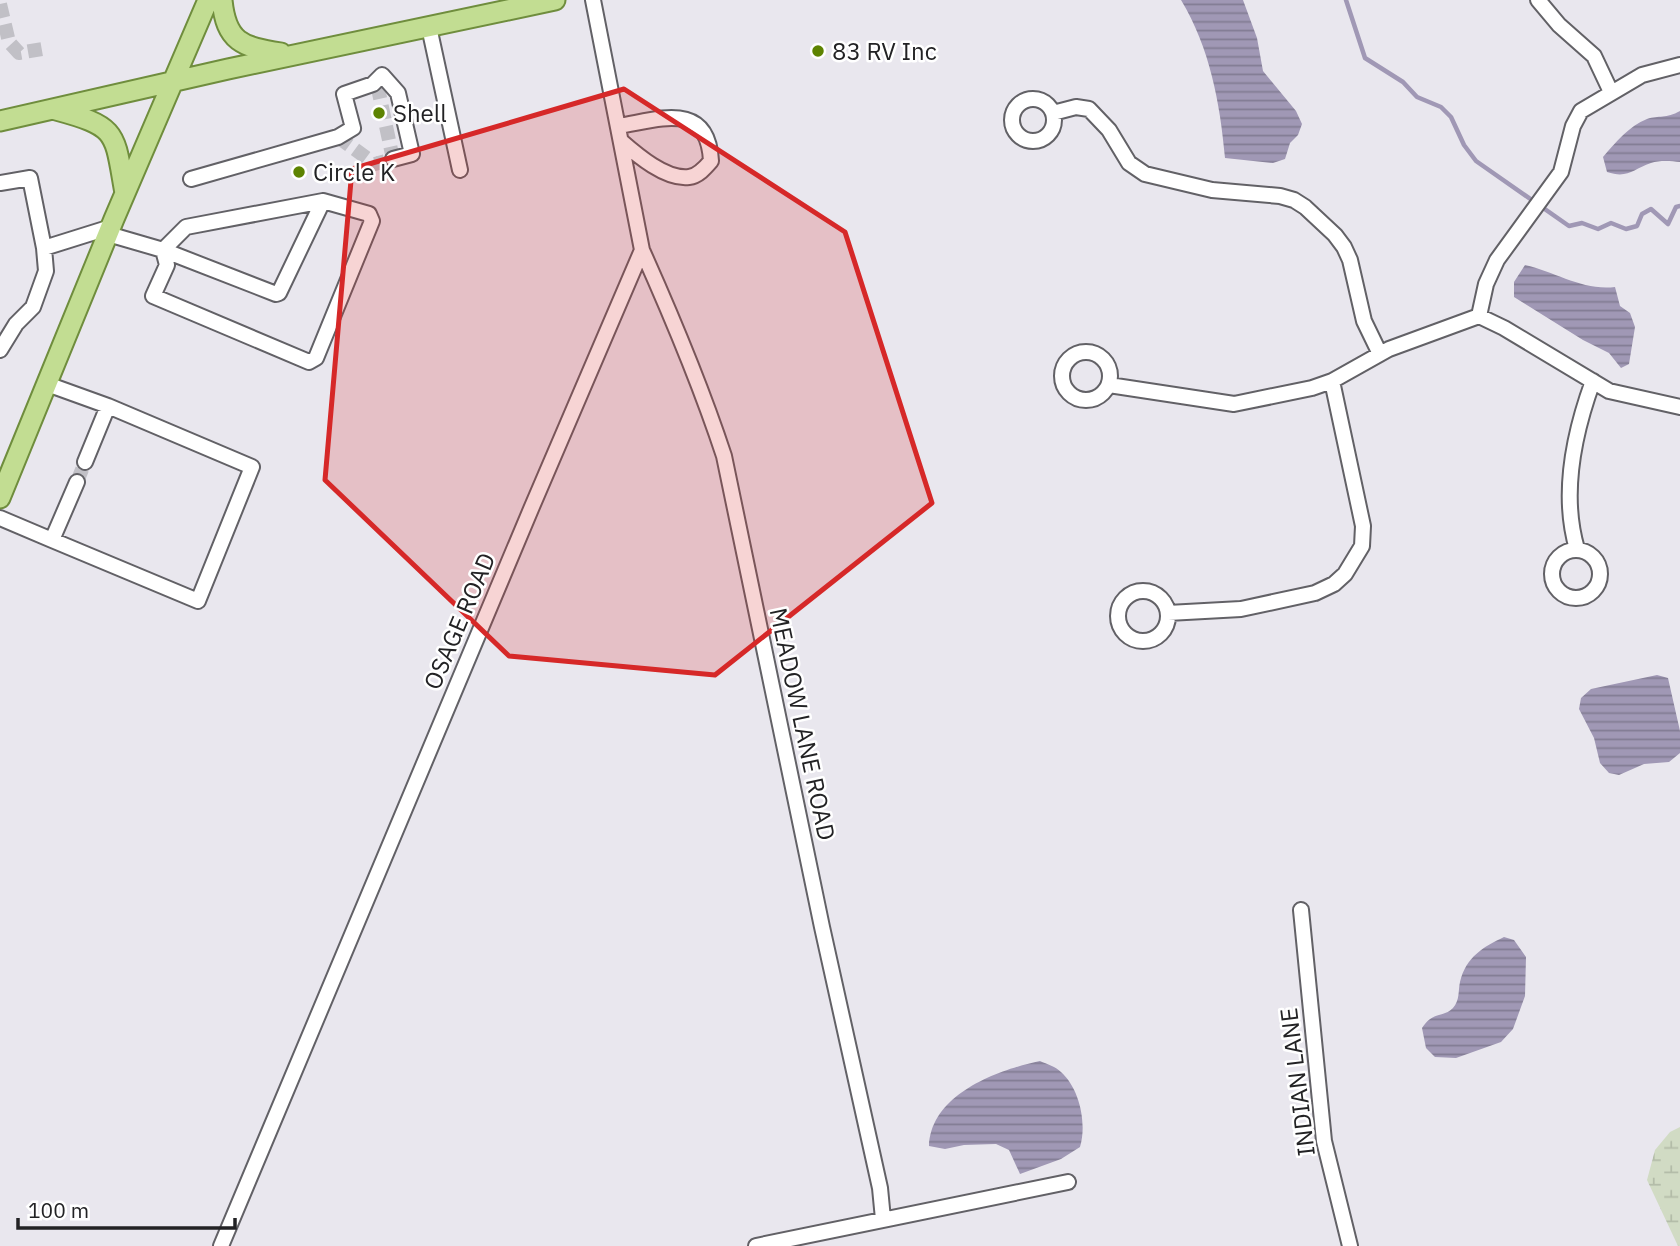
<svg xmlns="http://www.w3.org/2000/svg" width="1680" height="1246" viewBox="0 0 1680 1246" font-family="'IBM Plex Sans',sans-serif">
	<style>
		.wetland { fill: url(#wetland-marsh) }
		.water { fill: url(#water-rules) }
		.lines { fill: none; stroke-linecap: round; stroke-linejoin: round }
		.stream { stroke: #a098b5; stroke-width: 4.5 }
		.minor-tunnel { stroke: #c1c0c6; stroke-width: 14; stroke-dasharray: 14 7; stroke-linecap: butt }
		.minor-casing { stroke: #626166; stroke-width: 18 }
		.major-casing { stroke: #6f8d3d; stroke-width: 23 }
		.minor { stroke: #fff; stroke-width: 14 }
		.major { stroke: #c2dd92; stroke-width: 19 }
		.marked { fill: #d62828; fill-opacity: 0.2; stroke: #d62828; stroke-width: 5; stroke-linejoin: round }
		.poi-dot { fill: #5d8301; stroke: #fff; stroke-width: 2.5 }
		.labels { text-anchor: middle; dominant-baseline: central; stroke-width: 5; stroke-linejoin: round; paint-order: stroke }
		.poi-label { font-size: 24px; fill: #222224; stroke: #fff; text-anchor: start }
		.street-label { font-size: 24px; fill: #222224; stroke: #fff }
	</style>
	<defs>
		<pattern id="wetland-marsh" width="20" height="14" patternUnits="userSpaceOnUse" patternTransform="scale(1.75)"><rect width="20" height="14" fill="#d1dbc4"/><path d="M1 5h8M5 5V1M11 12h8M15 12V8" fill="none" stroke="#b3bca8"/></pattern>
		<pattern id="water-rules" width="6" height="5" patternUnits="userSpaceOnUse" patternTransform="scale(1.75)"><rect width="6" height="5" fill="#a098b5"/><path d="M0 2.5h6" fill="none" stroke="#827c93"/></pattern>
	</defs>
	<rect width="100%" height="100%" fill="#e9e7ee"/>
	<!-- wetland -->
	<path class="wetland" d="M1680,1127V1246H1678L1647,1180L1655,1150L1670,1132Z"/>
	<!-- water -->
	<path class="water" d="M1181,0H1243L1257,38L1263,71L1296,111L1302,124L1298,135L1290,143L1285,159L1273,163L1225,158C1220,103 1210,48 1181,0Z
		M1680,111V162C1671,161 1660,160 1651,163C1633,169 1628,179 1607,172L1603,157C1616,142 1629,126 1647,119C1659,115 1666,119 1680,111Z
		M1525,265C1556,272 1583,291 1615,287L1620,306L1630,313L1635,327L1629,364L1621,368L1609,353L1583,340L1514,297V282Z
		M1657,675L1668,678L1680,731V753L1669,762L1644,764L1619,775L1609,773L1600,763L1594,738L1579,709L1581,698L1591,689Z
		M1504,937L1514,940L1526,957L1525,996L1513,1029L1501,1042L1456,1058L1435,1057L1426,1048L1422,1028C1433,1011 1443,1018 1453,1008C1460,1000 1458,991 1460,982C1466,957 1483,947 1504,937Z
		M1040,1061C1047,1064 1056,1067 1061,1072C1080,1089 1087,1124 1080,1147L1061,1159L1020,1174L1009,1150L996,1144L964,1145L945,1149L929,1146C931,1094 998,1070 1040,1061Z"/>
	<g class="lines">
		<!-- stream -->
		<path class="stream" d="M1346,0L1365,58L1403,82L1417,97L1441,107L1451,117L1464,145L1476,161L1569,226L1582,223L1598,229L1611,223L1626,229L1637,226L1642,214L1651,209L1668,224L1676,207L1680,206"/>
		<!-- minor-tunnel -->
		<path class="minor-tunnel" d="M0,4L9,42L19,53L42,49
			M338,137L375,164L393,159L376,79
			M77,482L85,462"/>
		<defs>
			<path id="minor" d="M1538,0L1559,25L1594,56L1611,92
				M429,27L460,170
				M1012 120a21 21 0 1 1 42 0a21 21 0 1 1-42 0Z
				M1053,113L1076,107L1089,109L1109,130L1129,163L1145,174L1212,190L1280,196L1294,200L1305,207L1335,235L1344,247L1350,260L1364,321L1380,354
				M618,126C658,120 708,100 711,161C705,168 698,176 689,177C666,180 637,155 621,141
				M191,179L338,137L353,128L344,94L373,84L382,75L398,93L412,154L393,159
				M0,183L30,178L44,248L46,271L33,307L16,324L0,350
				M108,234L163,250L167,265L153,296L309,362L316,358L372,221L369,214L323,201L186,227L163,250L276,294L279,293L323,201
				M44,248L111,227
				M642,250C672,317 701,386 724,456L822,927L880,1188L883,1219
				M1479,316L1486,284L1497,260L1561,172L1573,126L1581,111L1642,75L1680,65
				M1479,316L1504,328L1609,391L1680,407
				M1062 376a24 24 0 1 1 48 0a24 24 0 1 1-48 0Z
				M47,384L108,406L85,462
				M1109,385L1234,404L1312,388L1332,381L1389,349L1479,316
				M0,518L52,540L77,482
				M52,540L198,601L252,467L108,406
				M1577,549C1561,495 1574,433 1593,381
				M1552 574a24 24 0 1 1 48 0a24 24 0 1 1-48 0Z
				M1118 616a25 25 0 1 1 50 0a25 25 0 1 1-50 0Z
				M1168,613L1241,609L1315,593L1334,584L1345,574L1362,546L1363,526L1332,381
				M1301,910L1324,1141L1350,1246
				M221,1246L531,509L642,250L593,0
				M756,1246L1068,1182"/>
			<path id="major" d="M222,0C226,42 242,47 281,53
				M56,110C119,127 114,132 125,193
				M0,121L228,69L555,0
				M0,498L114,219L208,0"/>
		</defs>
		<!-- minor casing -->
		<use href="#minor" class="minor-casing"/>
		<!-- major casing -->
		<use href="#major" class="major-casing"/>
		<!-- minor -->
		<use href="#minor" class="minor"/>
		<!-- major -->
		<use href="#major" class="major"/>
	</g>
	<!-- marked area -->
	<path class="marked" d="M624,89L845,232L932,503L715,675L509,656L325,480L352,169Z"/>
	<!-- markers -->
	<g class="poi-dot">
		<circle cx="818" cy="51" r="7"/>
		<circle cx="379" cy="113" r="7"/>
		<circle cx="299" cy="172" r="7"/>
	</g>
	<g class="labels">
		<!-- poi labels -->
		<g class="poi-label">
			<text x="832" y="51">83 RV Inc</text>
			<text x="393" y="113">Shell</text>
			<text x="313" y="172">Circle K</text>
		</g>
		<!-- street labels -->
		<g class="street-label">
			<text transform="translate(459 621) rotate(-67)">OSAGE ROAD</text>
			<text transform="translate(803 724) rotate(78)">MEADOW LANE ROAD</text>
			<text transform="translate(1297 1082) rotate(-97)">INDIAN LANE</text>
		</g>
	</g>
	<!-- scale -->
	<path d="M18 1218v10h217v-10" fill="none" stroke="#222224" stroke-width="3.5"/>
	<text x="28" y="1218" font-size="21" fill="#222224" stroke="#ffffff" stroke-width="5" paint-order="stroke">100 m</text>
</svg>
